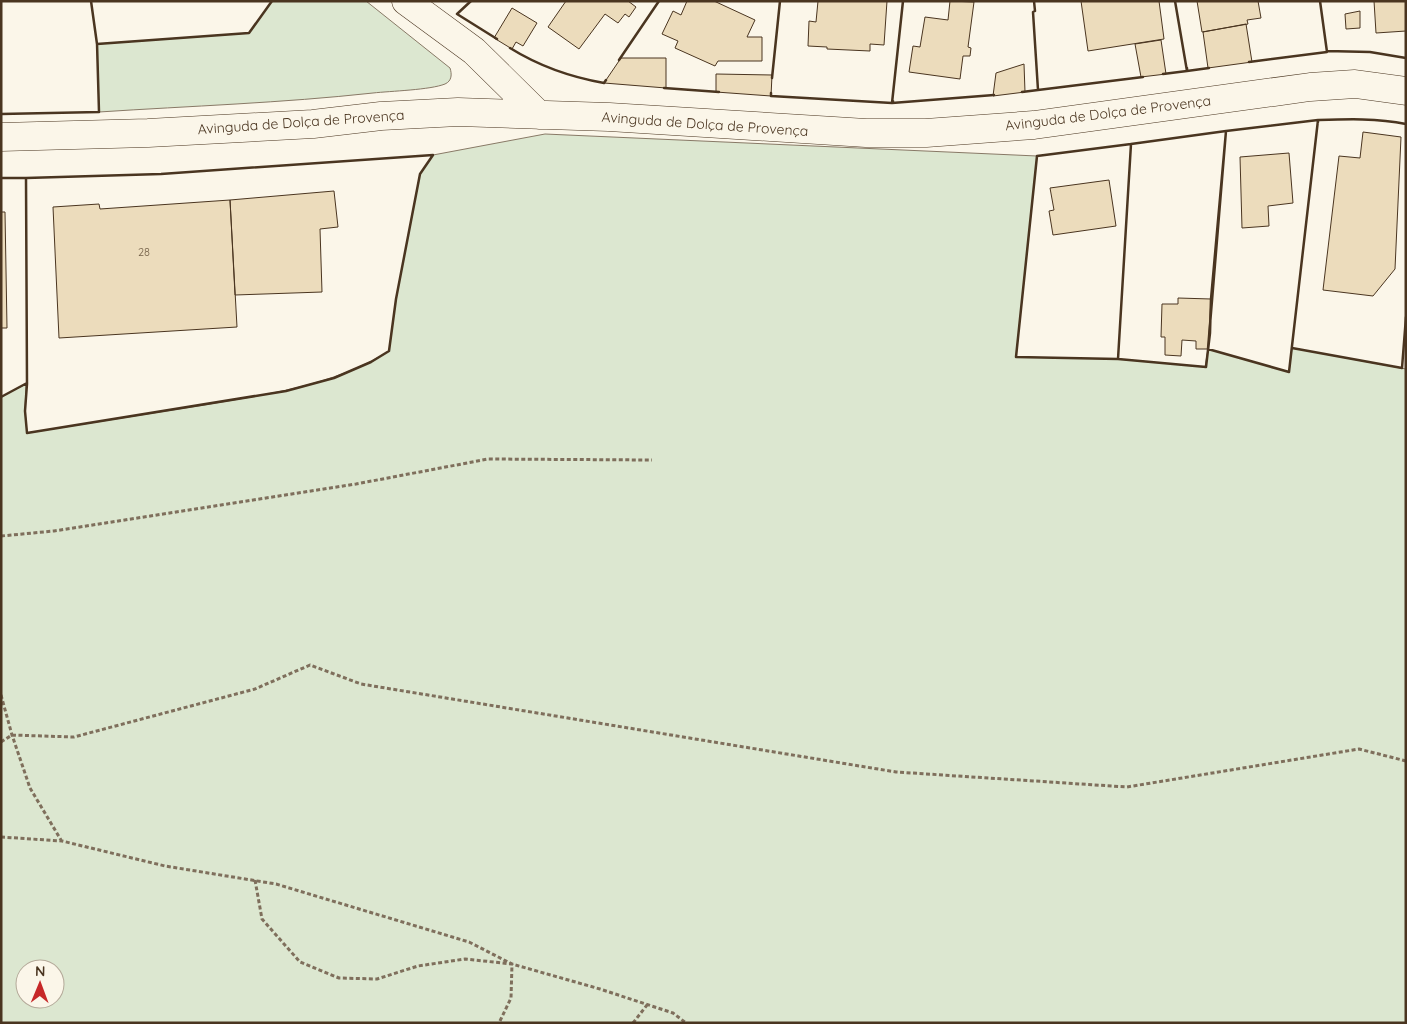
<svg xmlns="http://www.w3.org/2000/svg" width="1407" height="1024" viewBox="0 0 1407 1024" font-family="Quicksand,sans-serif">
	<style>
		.green { fill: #dce7d0; stroke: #887966; fill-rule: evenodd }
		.building { fill: #ecdcbc; stroke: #4a3520 }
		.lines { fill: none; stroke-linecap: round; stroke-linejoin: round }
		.street-casing { stroke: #4a3520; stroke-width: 29 }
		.path { stroke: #7f6f5c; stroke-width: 3; stroke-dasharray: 4 2.5; stroke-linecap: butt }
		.street { stroke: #fbf6e9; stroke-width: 28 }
		.wall { stroke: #4a3520; stroke-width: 2.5 }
		.labels { text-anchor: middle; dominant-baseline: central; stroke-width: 4; stroke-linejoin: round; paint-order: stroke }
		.number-label { font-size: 11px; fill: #725f47 }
		.street-label { font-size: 14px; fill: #4a3520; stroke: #fbf6e9 }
	</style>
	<rect width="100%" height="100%" fill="#fbf6e9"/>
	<!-- green -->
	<path class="green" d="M272,1H366L450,68C452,74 452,81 445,84C430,90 391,91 373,93C282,103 190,106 99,112L97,44L249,33Z
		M545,134L1037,156L1016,357L1118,359L1205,367L1208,349L1289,372L1292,348L1406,369V1023H1V397L26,384L25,411L27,433C86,424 145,414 204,405C268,394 333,386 389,351L396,299L420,174L433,155ZM25,969H55V999H25Z"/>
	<!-- building -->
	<path class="building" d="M566,1H628L636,7L629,17L625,14L618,23L605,14L579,49L548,27Z
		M687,1H714L755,20L747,37H762V61H718L715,66L675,48L678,41L662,34L673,11L681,15Z
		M818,1H887L884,45L870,44V51L827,49V47L808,46L809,21L816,22Z
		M950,1L974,2L968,47L971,48L970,56H963L960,79L909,72L913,46L920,47L925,17L948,20Z
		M1081,1H1159L1164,39L1088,51Z
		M1197,1H1258L1261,18L1247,20L1248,24L1202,32Z
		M1374,1H1406V31L1376,33Z
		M512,8L537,23L523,46L516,42L512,49L494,38Z
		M1360,11V28L1346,29L1345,14Z
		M1246,24L1252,62L1208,68L1203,32Z
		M1161,40L1166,74L1141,77L1135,44Z
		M621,58H666V88L604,83Z
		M1024,64L1025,92L993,96L996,73Z
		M716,74L772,75L771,96L716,92Z
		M1363,132L1401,137L1395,269L1373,296L1323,290L1339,156L1360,158Z
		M1289,153L1293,203L1268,206L1269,226L1242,228L1240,157Z
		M1109,180L1116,226L1053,235L1049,211L1054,210L1050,188Z
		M334,191L338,227L320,229L322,292L235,295L230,200Z
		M230,200L237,327L59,338L53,207L99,204L100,209Z
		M1,212H5L7,328H1Z
		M1178,298L1211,299L1208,349H1196V341L1182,340L1181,356L1165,355V337H1161L1162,304H1178Z"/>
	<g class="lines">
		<defs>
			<path id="street" d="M406,1L474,51L539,115
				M1,137L148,133L313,124L381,116L458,112L609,117L866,133H926L1034,125L1310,87L1355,84L1406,91"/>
		</defs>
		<!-- street casing -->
		<use href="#street" class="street-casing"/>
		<!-- path -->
		<path class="path" d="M1,536L54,531L356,484L488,459L652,460
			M1,695L12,735L30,788L61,840
			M1,742L12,735L74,737L255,689L310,665L361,684L896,772L1127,787L1359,749L1406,761
			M1,837L62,841L165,866L276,884L469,942L512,964L600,989L673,1013L686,1023
			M255,880L262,919L300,962L339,978L377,979L418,966L465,959L512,964L511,998L499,1023
			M633,1023L647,1005"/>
		<!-- street -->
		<use href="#street" class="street"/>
		<!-- wall -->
		<path class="wall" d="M91,1L97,44L249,33L272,1
			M471,1L457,14L497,39
			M903,1L892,103L994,95
			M510,48C539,66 570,77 604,83L606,80
			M1327,51L1370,52L1406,58
			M619,60L659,1
			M1249,62L1327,52L1320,1
			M1187,68V71L1209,68
			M1163,74L1187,71L1175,1
			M772,78L780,1
			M664,88L719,92
			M1038,89V90L1143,77
			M1022,92L1038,90L1033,12L1035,11L1034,1
			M771,93V96L892,103L893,101
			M1,114L99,112L97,43
			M1318,120L1289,372L1208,349L1226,131Z
			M1318,122V120C1348,119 1377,118 1406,124
			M1226,131L1211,299L1210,333L1206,367L1118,359L1131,144Z
			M1131,144L1118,359L1016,357L1037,156Z
			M433,155L420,174L396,299L389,351L371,362L334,378L286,391L27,433L25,411L27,384L26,178L161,174Z
			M1,178H26
			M1292,348L1402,368L1406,317
			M1,397L27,383"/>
	</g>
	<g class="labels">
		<!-- number labels -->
		<g class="number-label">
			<text x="144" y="252">28</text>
		</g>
		<!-- street labels -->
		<g class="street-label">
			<text transform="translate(1108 113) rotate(-7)">Avinguda de Dolça de Provença</text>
			<text transform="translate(301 122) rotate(-4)">Avinguda de Dolça de Provença</text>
			<text transform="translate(705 124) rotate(4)">Avinguda de Dolça de Provença</text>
		</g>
	</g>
	<!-- border -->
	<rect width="1407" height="1024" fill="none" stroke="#4a3520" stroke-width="5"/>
	<!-- north arrow -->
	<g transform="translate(40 984) rotate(1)"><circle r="24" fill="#fbf6e9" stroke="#b4a999"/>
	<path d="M0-4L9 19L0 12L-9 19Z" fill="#c62828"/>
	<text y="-8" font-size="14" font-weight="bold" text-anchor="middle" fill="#4a3520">N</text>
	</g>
</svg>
